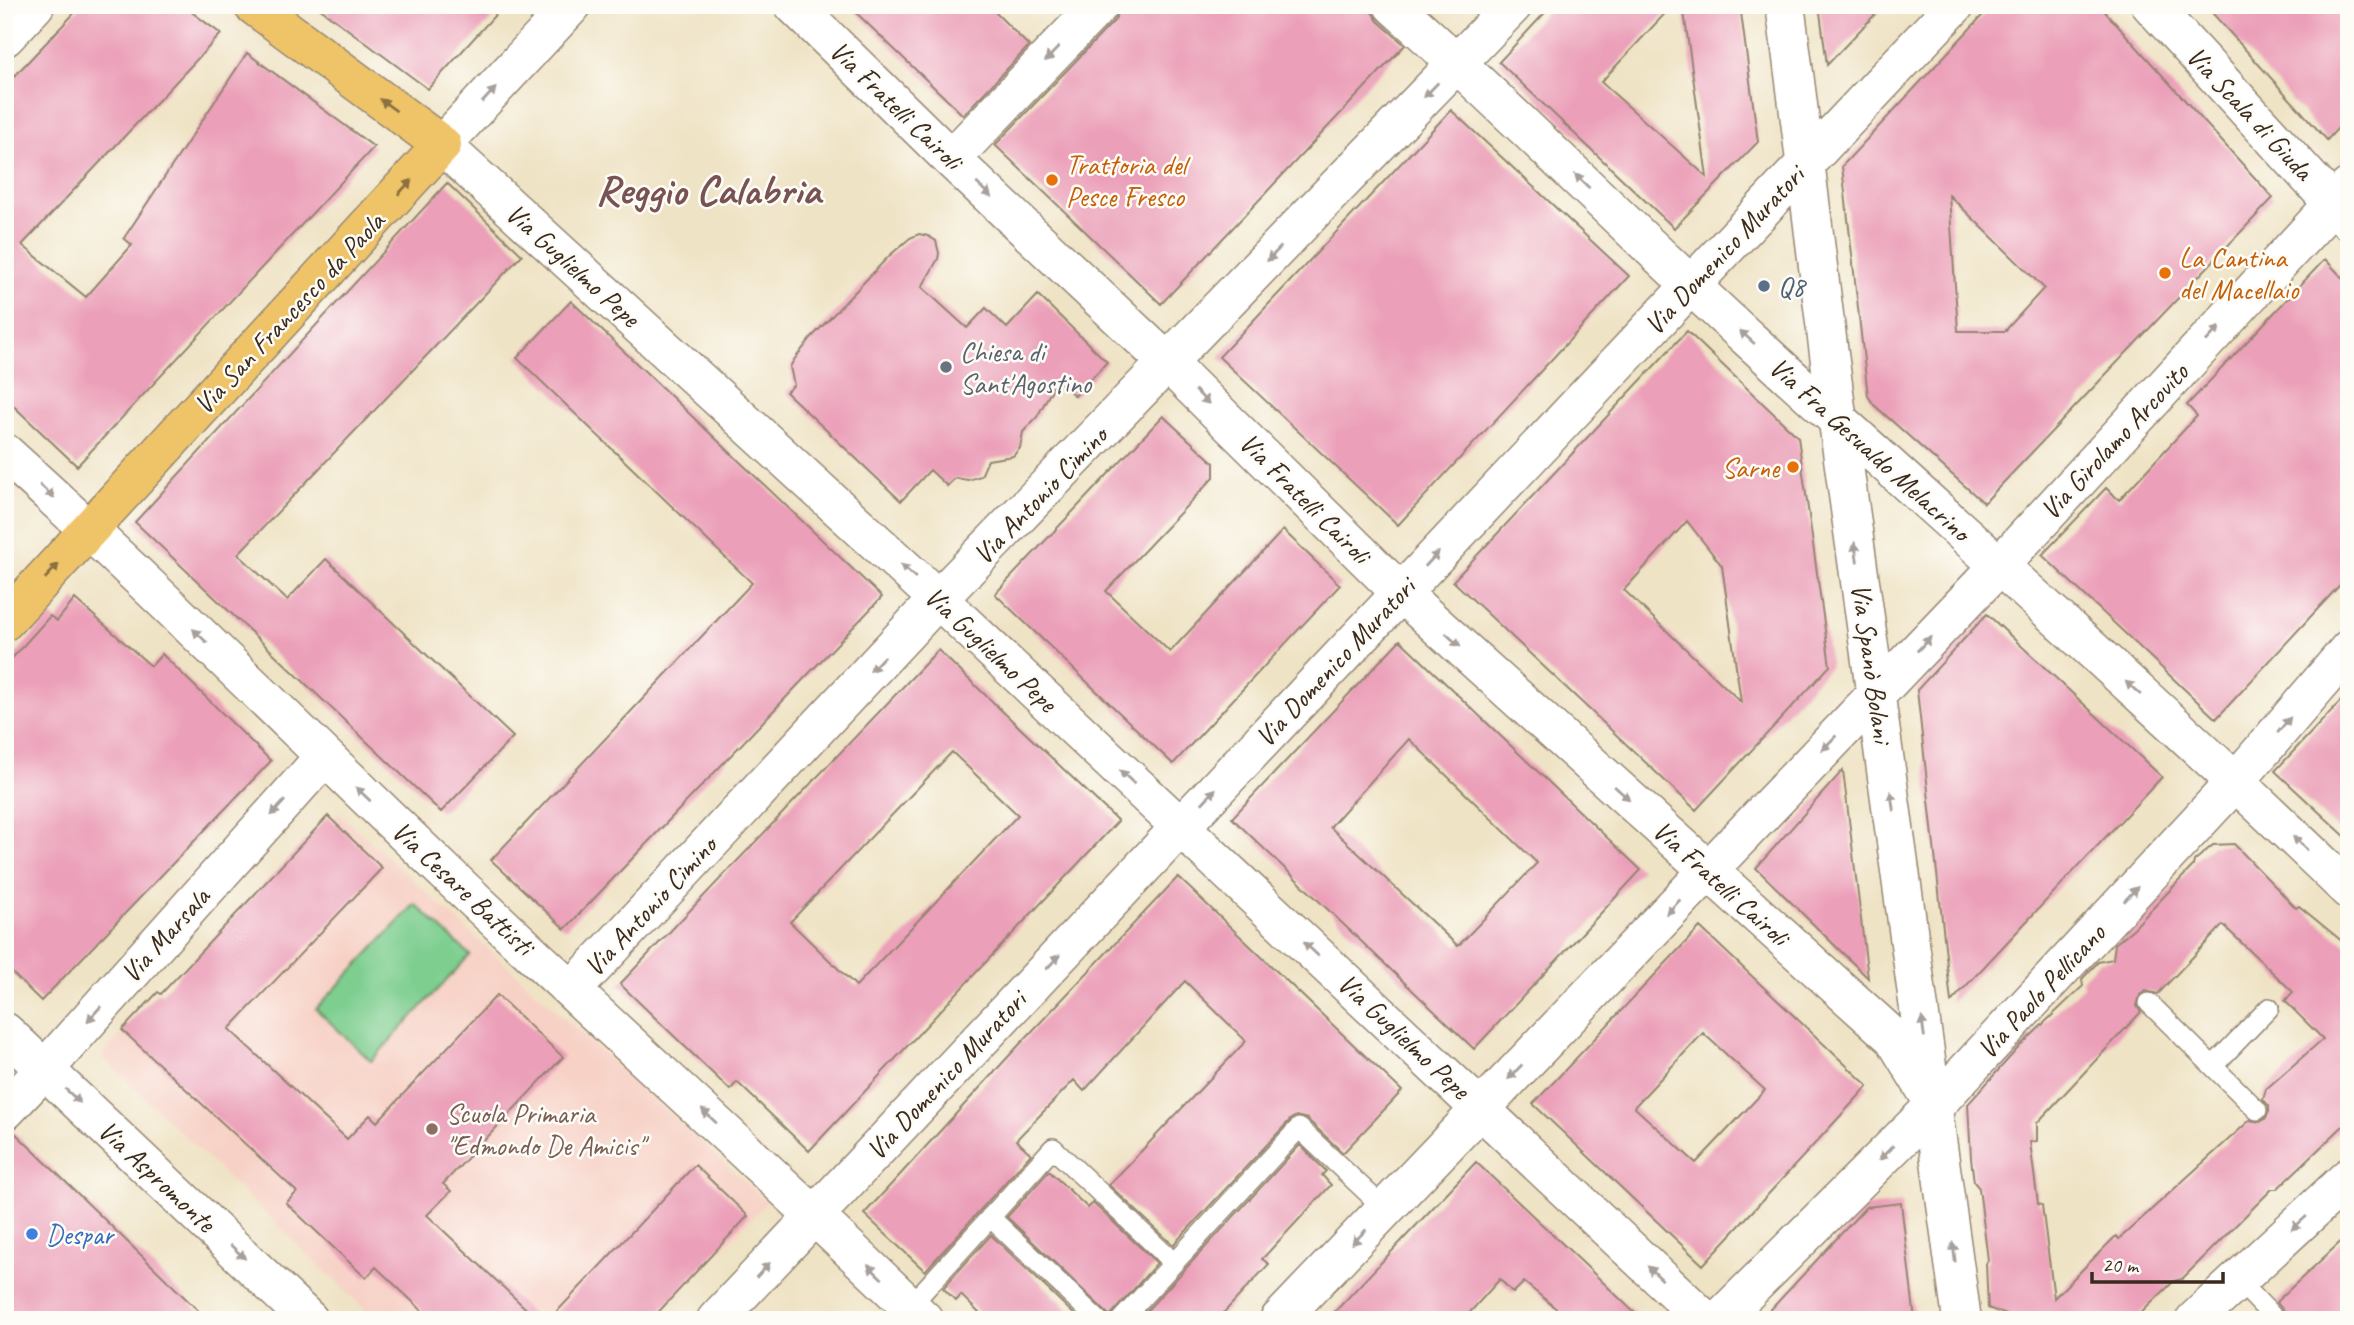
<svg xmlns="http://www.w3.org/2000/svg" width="2354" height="1325" viewBox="0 0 2354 1325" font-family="Caveat,sans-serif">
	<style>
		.built { fill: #f7d1c6 }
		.green { fill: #7dce8f; stroke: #5c7c56; stroke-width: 2 }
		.building { fill: #eb9fb8; fill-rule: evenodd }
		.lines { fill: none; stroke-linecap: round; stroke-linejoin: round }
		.lane-casing { stroke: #958672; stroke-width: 22 }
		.street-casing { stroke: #958672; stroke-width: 41 }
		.primary-casing { stroke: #958672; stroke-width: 41 }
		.lane { stroke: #fff; stroke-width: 19 }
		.street { stroke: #fff; stroke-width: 38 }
		.primary { stroke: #efc469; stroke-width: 38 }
		.oneway { fill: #a79f9a }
		.oneway2 { fill: #8c6f40 }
		.food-dot { fill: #e8710a; stroke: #fdfcf7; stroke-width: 2.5 }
		.service-dot { fill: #5c6f8a; stroke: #fdfcf7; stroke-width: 2.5 }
		.worship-dot { fill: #6b7280; stroke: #fdfcf7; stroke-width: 2.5 }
		.education-dot { fill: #8d6e63; stroke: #fdfcf7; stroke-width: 2.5 }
		.shop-dot { fill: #3f7fe0; stroke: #fdfcf7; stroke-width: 2.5 }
		.labels { text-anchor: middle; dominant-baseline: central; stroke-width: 5; stroke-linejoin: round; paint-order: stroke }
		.street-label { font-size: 28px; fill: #3b2a1e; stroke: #fdfcf7 }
		.food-label { font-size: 28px; fill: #c56008; stroke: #fdfcf7; text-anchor: start }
		.service-label { font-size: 28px; fill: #4e5e75; stroke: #fdfcf7; text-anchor: start }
		.worship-label { font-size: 28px; fill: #5b616d; stroke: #fdfcf7; text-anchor: start }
		.education-label { font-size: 28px; fill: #785e54; stroke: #fdfcf7; text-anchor: start }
		.shop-label { font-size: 28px; fill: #366cbe; stroke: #fdfcf7; text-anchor: start }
		.town-label { font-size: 42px; font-weight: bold; fill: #795354; stroke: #fdfcf7 }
	</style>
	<rect width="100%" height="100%" fill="#fdfcf7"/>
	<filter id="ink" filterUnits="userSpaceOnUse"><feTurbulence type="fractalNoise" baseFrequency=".0143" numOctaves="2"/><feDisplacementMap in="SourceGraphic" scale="14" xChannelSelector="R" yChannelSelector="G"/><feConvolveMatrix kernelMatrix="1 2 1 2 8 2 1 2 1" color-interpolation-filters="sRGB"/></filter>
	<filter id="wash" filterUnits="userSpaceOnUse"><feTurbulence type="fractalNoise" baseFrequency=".00686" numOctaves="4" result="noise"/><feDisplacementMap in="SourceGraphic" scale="28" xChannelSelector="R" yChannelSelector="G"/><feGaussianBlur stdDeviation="1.57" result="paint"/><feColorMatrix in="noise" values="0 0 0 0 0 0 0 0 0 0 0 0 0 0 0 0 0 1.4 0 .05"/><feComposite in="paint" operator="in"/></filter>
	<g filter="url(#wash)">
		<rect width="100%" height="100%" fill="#efe3c5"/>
		<!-- built -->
		<path class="built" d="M339,813L767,1202L653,1320H376L101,1056Z"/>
		<!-- green -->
		<path class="green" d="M415,904L470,955L371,1061L316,1009Z"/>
		<g id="blocks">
			<!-- building -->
			<path class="building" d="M82,5H182L221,34L22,245L86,297L132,245L124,238L247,53L374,147L77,466L5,398V86Z
				M315,5H504L428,89Z
				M848,5H988L1029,46L963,115Z
				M1120,5H1372V12L1378,21L1405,45L1161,304L995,145L1115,20Z
				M1552,5H1673L1601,82L1707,177L1683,5H1740L1758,142L1674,228L1499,62Z
				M1819,5H1884L1827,65Z
				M1992,5H2099L2273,198L1984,503L1874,405L1868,396L1842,166ZM1949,195L2044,288L2005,331H1958Z
				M2205,5H2349V116L2327,140Z
				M1451,110L1629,276L1398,525L1219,357Z
				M447,183L522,255L238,554L287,600L326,559L513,737L441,812L135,522Z
				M919,234L928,236L936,241L939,253L938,259L922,287L967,328L986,308L1007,328L1038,295L1107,362L1075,396L1057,380L1037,417L1023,432L1020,448L1013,456L988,460L981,476L968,480L955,478L947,486L930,470L901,501L786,392L794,385L790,367L794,360L811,338L889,256L910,238Z
				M2325,259L2349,285V575L2216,719L2042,555L2106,488L2119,500L2197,416L2187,405Z
				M571,301L882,597L565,929L491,860L752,583L517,358Z
				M1687,331L1798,437L1830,666L1696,810L1453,581ZM1687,521L1722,566L1741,702L1624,590Z
				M1163,416L1214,463V477L1106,591L1170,652L1283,530L1340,585L1173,764L995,594Z
				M75,599L151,666L162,654L271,761L41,1001L5,966V666L50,616L57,621Z
				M1987,614L2162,777L1951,1002L1917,690Z
				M1400,640L1641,870L1474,1049L1232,818ZM1409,739L1537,863L1458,946L1330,827Z
				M938,650L1118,821L809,1151L737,1082L730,1090L620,984ZM952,752L1018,815L856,986L790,922Z
				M2349,692V840L2275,771Z
				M1843,770L1868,978L1756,868Z
				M328,816L382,868L229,1029L347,1139L370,1115L377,1122L497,995L563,1057L443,1184L451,1191L427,1215L538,1320H432L376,1267L366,1278L286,1203L297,1192L122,1030L158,992L161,994Z
				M2234,844L2296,908L2299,906L2349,947V1114L2344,1118V1125L2277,1189H2272L2182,1279L2174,1281L2134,1320H2020L1988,1308L1986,1264L1988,1260L1979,1188L1974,1182L1971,1158L1968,1104L2020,1046L2083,986L2082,979L2098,962L2113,959L2115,944L2134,928L2193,866L2194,861L2213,845ZM2223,925L2293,992L2285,1001L2323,1039L2266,1089L2263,1099L2269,1106V1112L2265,1119L2260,1122L2250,1120L2119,1239L2116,1236L2054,1298L2042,1205L2038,1204L2030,1142L2037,1141V1123L2141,1012L2137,1006L2140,995L2146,991L2158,994Z
				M1178,877L1402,1091L1343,1153L1307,1119L1296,1116L1291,1119L1173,1245L1109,1185L1246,1041L1185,981L1084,1091L1074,1080L1016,1140L1031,1154L925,1271L864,1214L1019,1045Z
				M1700,927L1868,1086L1703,1265L1533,1104ZM1703,1033L1765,1090L1696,1163L1634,1107Z
				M13,1131L40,1157L208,1320H5V1132Z
				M1300,1145L1326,1171L1322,1175L1331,1185L1262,1259L1269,1264L1217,1320H1138Z
				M1476,1162L1585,1265L1642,1320H1570L1524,1282L1513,1293L1500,1279L1463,1320H1327Z
				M695,1165L748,1216L651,1320H549Z
				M1049,1171L1088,1208L1093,1203L1157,1263L1110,1316L1007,1217Z
				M1901,1203L1915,1320H1761L1866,1207Z
				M2349,1234V1320H2288L2285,1312L2276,1302Z
				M991,1235L1080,1320H986L961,1295L956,1301L943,1288Z"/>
		</g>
	</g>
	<g filter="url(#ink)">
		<use href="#blocks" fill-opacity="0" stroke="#958672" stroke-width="2"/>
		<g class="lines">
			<defs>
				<path id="lane" d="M2149,1003L2257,1110
					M2214,1065L2269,1008
					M990,1217L1098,1320
					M2237,1279L2276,1320
					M910,1306L1053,1148L1174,1263
					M1121,1320L1299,1128L1385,1209"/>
				<path id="street" d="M572,5L442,145L938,599L1705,1320
					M794,5L951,159L1168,363L1401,593L1894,1038L1935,1105
					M1393,5C1515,114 1630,231 1751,341C1951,524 2155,702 2349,890
					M1785,5C1804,144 1819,283 1838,422C1878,721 1923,1020 1962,1320
					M2151,5L2349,221
					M5,37L35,5
					M951,159L1099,5
					M5,453C156,589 299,733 446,873C604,1023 767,1168 924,1320
					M572,990L938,599L1513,5
					M5,1032L309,1320
					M5,1111L45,1069L324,757
					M716,1320L1955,5
					M1279,1320L1999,566L2349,187
					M1719,1320L1935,1105L2236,781L2349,649
					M2195,1320L2349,1177"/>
				<path id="primary" d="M5,621L442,145L253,5"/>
			</defs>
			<!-- lane casing -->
			<use href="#lane" class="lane-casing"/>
			<!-- street casing -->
			<use href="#street" class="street-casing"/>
			<!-- primary casing -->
			<use href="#primary" class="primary-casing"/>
			<!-- lane -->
			<use href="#lane" class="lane"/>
			<!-- street -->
			<use href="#street" class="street"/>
			<!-- primary -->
			<use href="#primary" class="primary"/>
		</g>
		<!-- one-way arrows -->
		<defs><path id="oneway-solid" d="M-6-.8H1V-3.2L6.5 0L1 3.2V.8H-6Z" transform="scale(1.75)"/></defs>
		<g class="oneway">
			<use href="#oneway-solid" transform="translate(1052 54) rotate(134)"/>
			<use href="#oneway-solid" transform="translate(1431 90) rotate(134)"/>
			<use href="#oneway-solid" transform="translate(489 95) rotate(-47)"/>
			<use href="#oneway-solid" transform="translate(1582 181) rotate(-136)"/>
			<use href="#oneway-solid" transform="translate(984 190) rotate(43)"/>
			<use href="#oneway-solid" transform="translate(1274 254) rotate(134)"/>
			<use href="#oneway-solid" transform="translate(2213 334) rotate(-47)"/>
			<use href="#oneway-solid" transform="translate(1747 337) rotate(-138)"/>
			<use href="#oneway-solid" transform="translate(1202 397) rotate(45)"/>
			<use href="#oneway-solid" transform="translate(47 491) rotate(42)"/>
			<use href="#oneway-solid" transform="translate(1856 552) rotate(-98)"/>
			<use href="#oneway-solid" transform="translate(1432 559) rotate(-47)"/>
			<use href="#oneway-solid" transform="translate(908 571) rotate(-138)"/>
			<use href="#oneway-solid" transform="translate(200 636) rotate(-136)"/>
			<use href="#oneway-solid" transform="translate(1453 640) rotate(42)"/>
			<use href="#oneway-solid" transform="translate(1924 644) rotate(-46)"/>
			<use href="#oneway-solid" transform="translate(877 664) rotate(133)"/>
			<use href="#oneway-solid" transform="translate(2133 688) rotate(-138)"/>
			<use href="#oneway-solid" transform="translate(2284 725) rotate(-50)"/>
			<use href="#oneway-solid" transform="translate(1829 743) rotate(134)"/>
			<use href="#oneway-solid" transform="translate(1127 777) rotate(-137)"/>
			<use href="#oneway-solid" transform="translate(1622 793) rotate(42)"/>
			<use href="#oneway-solid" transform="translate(363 794) rotate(-137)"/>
			<use href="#oneway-solid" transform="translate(1209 796) rotate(-47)"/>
			<use href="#oneway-solid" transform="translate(1892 801) rotate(-98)"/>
			<use href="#oneway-solid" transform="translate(278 808) rotate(132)"/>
			<use href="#oneway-solid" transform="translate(2300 843) rotate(-136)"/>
			<use href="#oneway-solid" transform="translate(2131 894) rotate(-47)"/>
			<use href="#oneway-solid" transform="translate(1673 907) rotate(134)"/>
			<use href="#oneway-solid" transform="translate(1311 949) rotate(-137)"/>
			<use href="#oneway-solid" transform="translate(1053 962) rotate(-47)"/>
			<use href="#oneway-solid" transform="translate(94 1014) rotate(132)"/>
			<use href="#oneway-solid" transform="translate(1923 1027) rotate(-98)"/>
			<use href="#oneway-solid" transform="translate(1515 1072) rotate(134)"/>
			<use href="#oneway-solid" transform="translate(73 1096) rotate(43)"/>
			<use href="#oneway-solid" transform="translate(709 1116) rotate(-137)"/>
			<use href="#oneway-solid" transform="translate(1886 1153) rotate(135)"/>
			<use href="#oneway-solid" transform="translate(2299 1223) rotate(138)"/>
			<use href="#oneway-solid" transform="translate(1359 1237) rotate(134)"/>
			<use href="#oneway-solid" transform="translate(238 1252) rotate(43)"/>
			<use href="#oneway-solid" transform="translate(1954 1252) rotate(-97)"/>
			<use href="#oneway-solid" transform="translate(763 1270) rotate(-47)"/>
			<use href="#oneway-solid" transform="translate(875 1272) rotate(-136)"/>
			<use href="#oneway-solid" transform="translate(1655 1273) rotate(-137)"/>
		</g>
		<g class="oneway2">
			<use href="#oneway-solid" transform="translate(388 105) rotate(-144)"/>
			<use href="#oneway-solid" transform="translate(405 187) rotate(-47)"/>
			<use href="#oneway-solid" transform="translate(52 571) rotate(-47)"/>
		</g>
	</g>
	<!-- markers -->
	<g class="food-dot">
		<circle cx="1052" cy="180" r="7"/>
		<circle cx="2165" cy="273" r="7"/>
		<circle cx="1793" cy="467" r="7"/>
	</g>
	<circle class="service-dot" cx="1764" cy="286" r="7"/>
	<circle class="worship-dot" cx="946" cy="367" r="7"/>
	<circle class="education-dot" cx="432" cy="1129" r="7"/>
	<circle class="shop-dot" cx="32" cy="1234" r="7"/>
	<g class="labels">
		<!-- street labels -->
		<g class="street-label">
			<text transform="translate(896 105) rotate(44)">Via Fratelli Cairoli</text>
			<text transform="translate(2250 113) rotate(47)">Via Scala di Giuda</text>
			<text transform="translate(1724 250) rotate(-47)">Via Domenico Muratori</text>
			<text transform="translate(573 265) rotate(42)">Via Guglielmo Pepe</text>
			<text transform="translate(289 313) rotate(-47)">Via San Francesco da Paola</text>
			<text transform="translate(2114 441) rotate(-47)">Via Girolamo Arcovito</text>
			<text transform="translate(1870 449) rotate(42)">Via Fra Gesualdo Melacrino</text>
			<text transform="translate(1040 495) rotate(-46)">Via Antonio Cimino</text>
			<text transform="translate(1305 498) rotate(45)">Via Fratelli Cairoli</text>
			<text transform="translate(991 649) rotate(43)">Via Guglielmo Pepe</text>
			<text transform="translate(1335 662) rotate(-47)">Via Domenico Muratori</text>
			<text transform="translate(1872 663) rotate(82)">Via Spanò Bolani</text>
			<text transform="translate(1721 883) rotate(42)">Via Fratelli Cairoli</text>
			<text transform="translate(463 888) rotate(43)">Via Cesare Battisti</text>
			<text transform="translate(650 906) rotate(-47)">Via Antonio Cimino</text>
			<text transform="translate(165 935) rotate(-48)">Via Marsala</text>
			<text transform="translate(2041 991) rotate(-47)">Via Paolo Pellicano</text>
			<text transform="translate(1404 1036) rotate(43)">Via Guglielmo Pepe</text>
			<text transform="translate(946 1075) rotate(-47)">Via Domenico Muratori</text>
			<text transform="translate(157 1176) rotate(43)">Via Aspromonte</text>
		</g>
		<!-- food labels -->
		<g class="food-label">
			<text x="1066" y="164">Trattoria del<tspan x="1066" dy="32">Pesce Fresco</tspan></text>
			<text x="2179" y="257">La Cantina<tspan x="2179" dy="32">del Macellaio</tspan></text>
			<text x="1779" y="467" text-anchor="end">Sarne</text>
		</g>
		<!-- service labels -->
		<g class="service-label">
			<text x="1778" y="286">Q8</text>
		</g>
		<!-- worship labels -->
		<g class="worship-label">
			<text x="960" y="351">Chiesa di<tspan x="960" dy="32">Sant'Agostino</tspan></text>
		</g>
		<!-- education labels -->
		<g class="education-label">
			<text x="446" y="1113">Scuola Primaria<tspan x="446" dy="32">"Edmondo De Amicis"</tspan></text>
		</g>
		<!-- shop labels -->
		<g class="shop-label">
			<text x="46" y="1234">Despar</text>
		</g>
		<!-- town labels -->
		<g class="town-label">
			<text x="708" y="190">Reggio Calabria</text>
		</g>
	</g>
	<!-- margin -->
	<rect width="2354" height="1325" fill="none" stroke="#fdfcf7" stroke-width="28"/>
	<!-- scale -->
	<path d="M2092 1272v10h131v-10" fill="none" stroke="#3b2a1e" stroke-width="3.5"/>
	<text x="2102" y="1272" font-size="21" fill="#3b2a1e" stroke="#fdfcf7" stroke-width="5" paint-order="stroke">20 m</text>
</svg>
